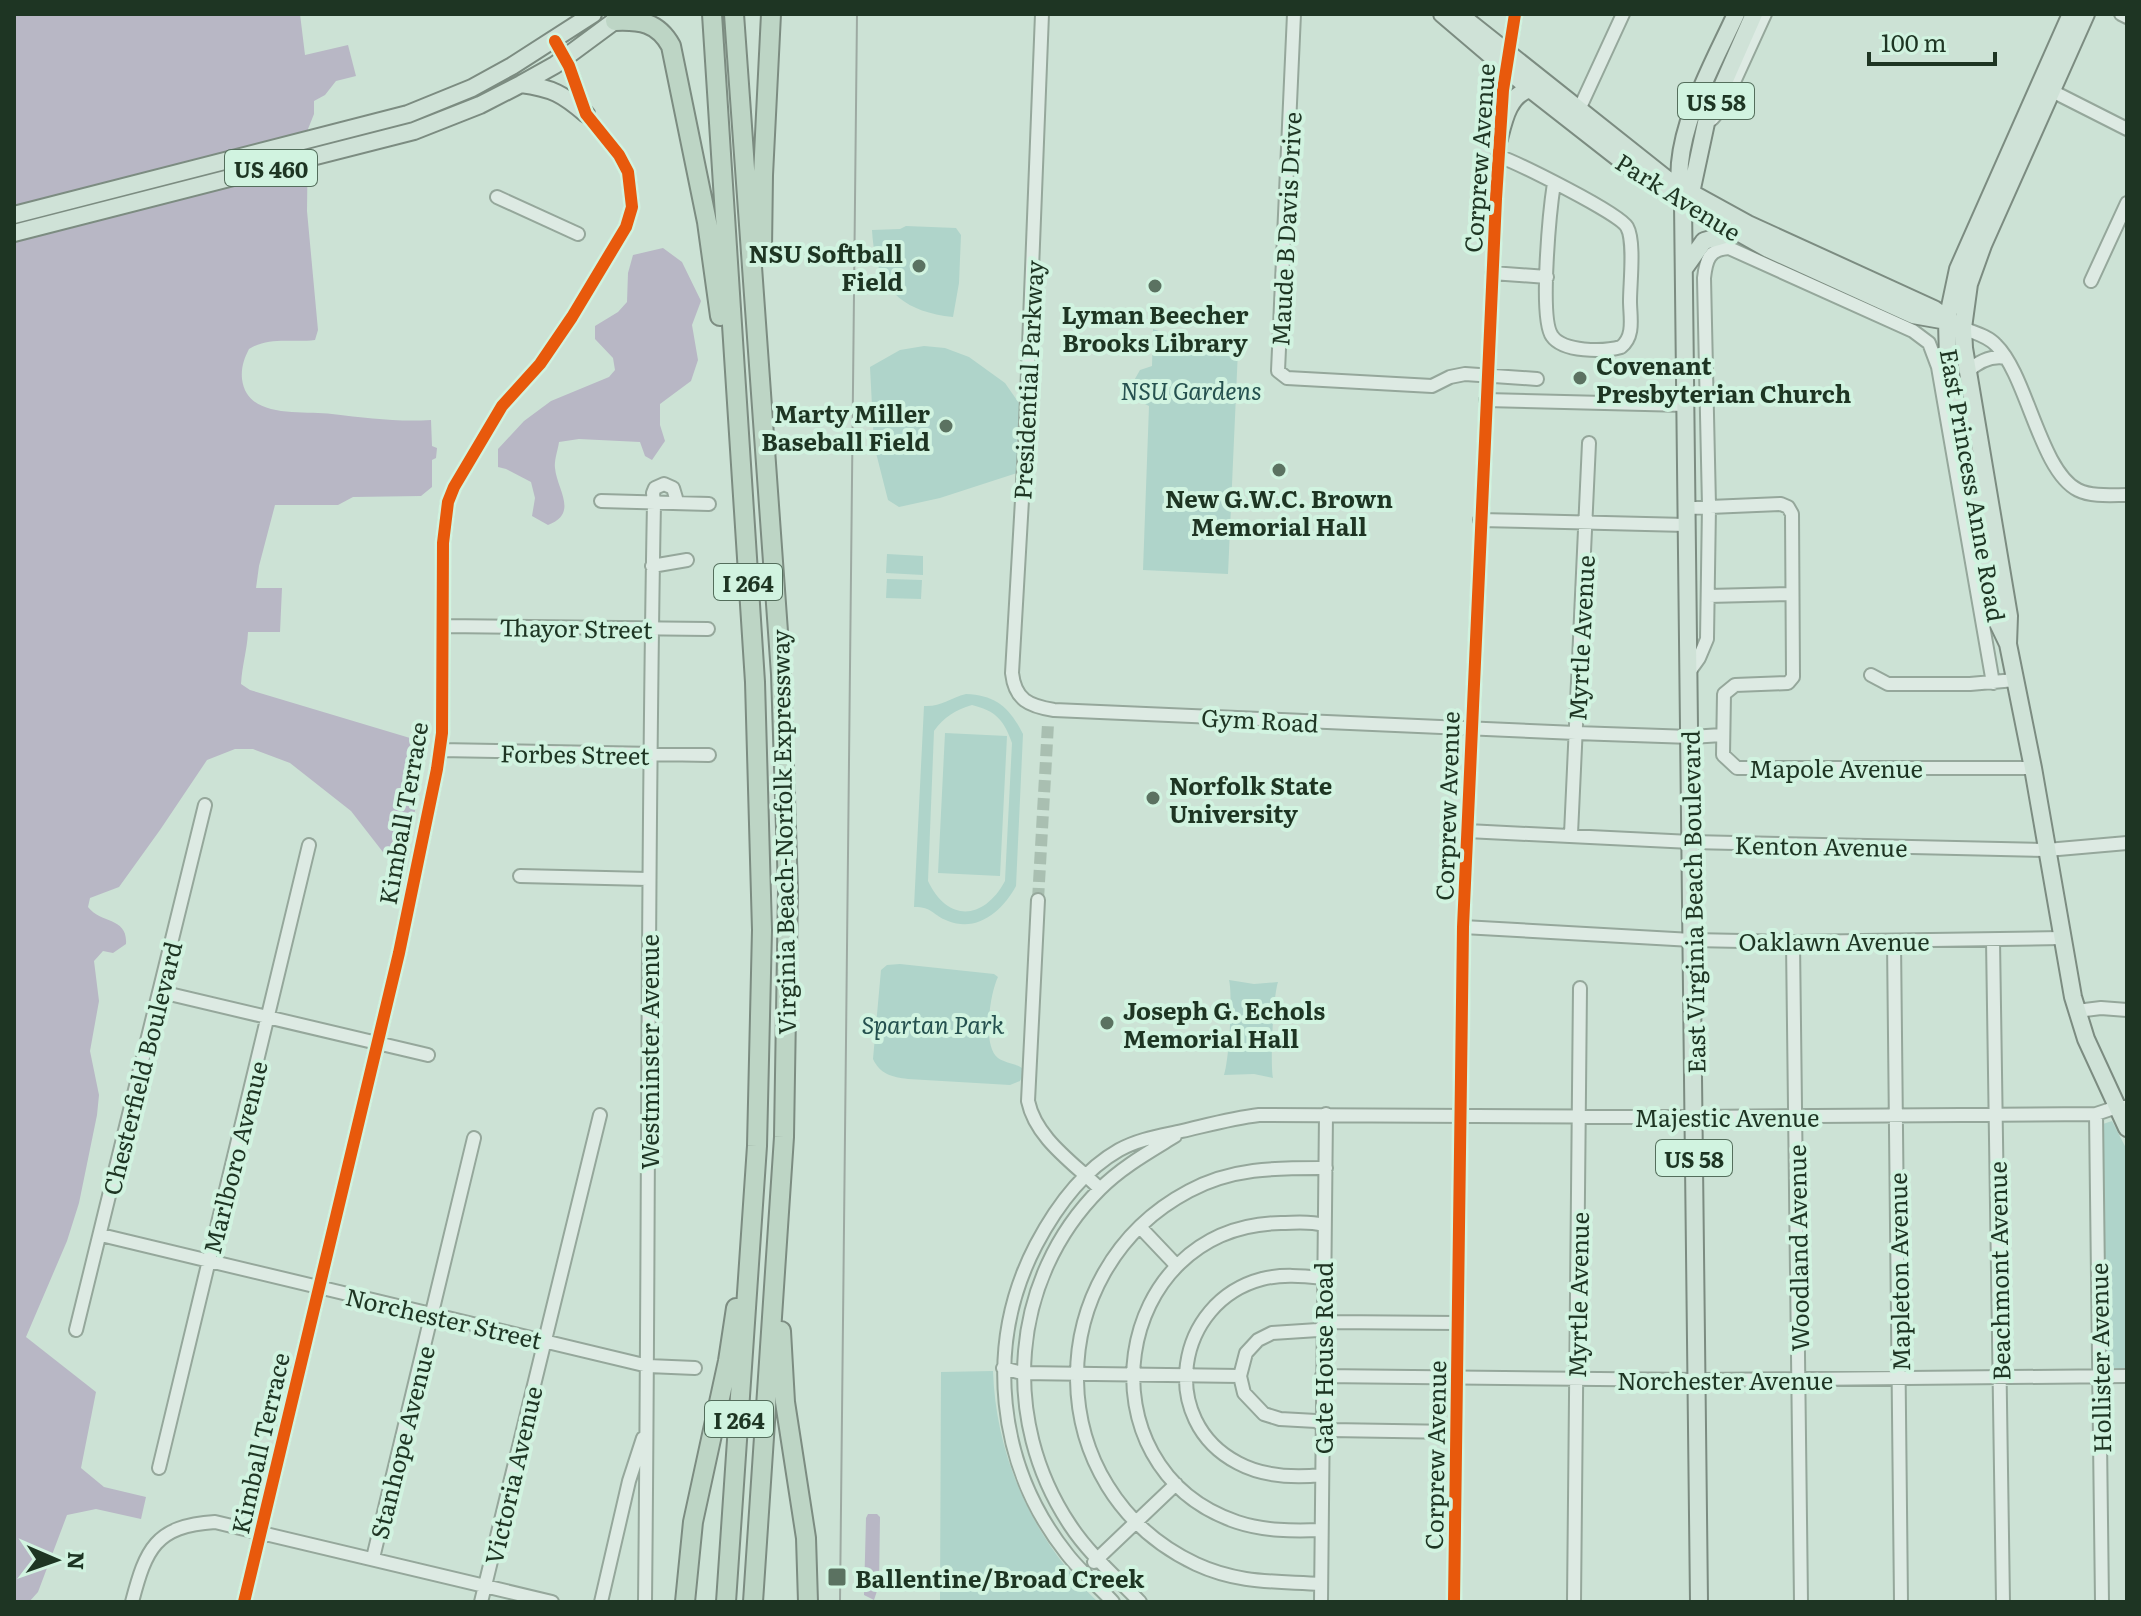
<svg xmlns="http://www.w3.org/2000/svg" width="2141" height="1616" viewBox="0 0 2141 1616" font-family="Literata,serif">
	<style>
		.green { fill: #afd4ca; fill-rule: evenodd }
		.water { fill: #b8b7c5 }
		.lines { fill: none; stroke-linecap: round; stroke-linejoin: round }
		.minor-tunnel { stroke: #a9bfb1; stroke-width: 12; stroke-dasharray: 12 6; stroke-linecap: butt }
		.minor-casing { stroke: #95a79b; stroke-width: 16 }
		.major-casing { stroke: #7c8c81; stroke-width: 20 }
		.highway-casing { stroke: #7c8c81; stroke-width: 22 }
		.minor { stroke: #ddeae3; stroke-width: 12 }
		.major { stroke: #cfe2d7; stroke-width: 16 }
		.highway { stroke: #bdd5c5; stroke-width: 18 }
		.tram { stroke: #9daaa2; stroke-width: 2 }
		.cycleway-casing { stroke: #d1f3e0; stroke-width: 17 }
		.cycleway { stroke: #e8590c; stroke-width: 12 }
		.poi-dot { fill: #5b7261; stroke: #d1f3e0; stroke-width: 3 }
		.labels { text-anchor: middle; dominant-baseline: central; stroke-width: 8; stroke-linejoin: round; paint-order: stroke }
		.shield { fill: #d1f3e0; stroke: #546e5c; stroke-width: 2 }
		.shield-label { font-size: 22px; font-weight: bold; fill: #1e3523 }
		.street-label { font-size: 24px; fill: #1e3523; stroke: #d1f3e0 }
		.poi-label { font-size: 24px; font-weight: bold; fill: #1e3523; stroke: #d1f3e0; text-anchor: start }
		.park-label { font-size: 24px; font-style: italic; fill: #25514f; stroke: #d1f3e0 }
	</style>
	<rect width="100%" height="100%" fill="#cce2d5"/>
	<!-- green -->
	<path class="green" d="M906,226L956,228L961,235L959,283L953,317C897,311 875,284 872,230L900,229Z
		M1153,329L1200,345L1202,342L1238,350L1228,574L1143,570L1149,406L1137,400L1132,384L1140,370L1152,366Z
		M924,346L945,348L969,357L1005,383L1021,406L1017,473L940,498L899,507L888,500L874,445L870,367L900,350Z
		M887,554L923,556V575L886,573Z
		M887,579L922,580L921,599L886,598Z
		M966,694C996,695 1010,708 1023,734L1016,886C1003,910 978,933 948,921C932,915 933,907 914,907L924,706C941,707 950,698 966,694ZM972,705C996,711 1004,720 1012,743L1005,881C984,920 948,923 928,881L934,731C944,717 955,710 972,705Z
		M945,733L1007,736L1000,876L938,873Z
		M900,964L994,974L998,977C990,993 982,1046 998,1058C1005,1063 1014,1063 1022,1068L1024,1074L1020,1081L1010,1085L908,1079C892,1077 880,1074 873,1059L881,970L887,965Z
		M1229,980L1254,984L1278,982C1273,997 1270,1063 1273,1078L1254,1074L1224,1075C1229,1061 1233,995 1229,980Z
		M2112,1121L2127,1150V1368H2106L2103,1124Z
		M993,1371C996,1459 1034,1541 1098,1602H940L941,1372Z"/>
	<!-- water -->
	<path class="water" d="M14,14H300L305,55L348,45L356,76L336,81L325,95L314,101V114L308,129L307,211L318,330L315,340C291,343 270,336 249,349C244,359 241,367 242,379C247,420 302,410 332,414C367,418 396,422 431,420L432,446L437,448L436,458L432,460V487L421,496L353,497L338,505H275L259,566L256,588H282L280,632H248C247,651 242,665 241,684L250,690L410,738L419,752L423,768L405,864L386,856L351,811L290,763L253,749H235L207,760L160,830L119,887L90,898L88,907C101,924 128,917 126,944L113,953L103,951L94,961L99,1001L90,1051L99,1095L97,1115L79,1203L67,1241L26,1337L96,1392L81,1468L104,1487L146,1497L141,1519L96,1509L67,1515L38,1592L29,1602H14Z
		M663,248L682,262L701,301L692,325L698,360L691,381L660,404V425L665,441L652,460L645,456L640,442L579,439L559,442C558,450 554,460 555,468C557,490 579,513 548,525L532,516L535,498L531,482L506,469L498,467V449L524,421L551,401L609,377L615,370L613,358L595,339V326L618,312L627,302L628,273L633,255Z
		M868,1514H877L880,1517L879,1585L874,1600L864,1595L866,1518Z"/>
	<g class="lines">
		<!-- minor-tunnel -->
		<path class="minor-tunnel" d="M1038,900L1048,724"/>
		<defs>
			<path id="minor" d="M1042,14L1025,448L1012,673C1015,700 1029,706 1054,710L1576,733L1691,737L1722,735
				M1294,14L1278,371L1287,378L1432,386L1450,377L1465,374L1537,379
				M2121,14L2127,17
				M2046,88L2127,129
				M1576,116L1623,14
				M1712,119L1723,106L1765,14
				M1498,156C1518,163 1619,213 1627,227C1635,241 1630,283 1630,301C1630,317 1635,336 1621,347C1603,352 1563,352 1552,336C1539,318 1550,209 1554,183
				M497,197L578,234
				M1492,273L1547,277
				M2091,281L2127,203
				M1963,328C1975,333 1988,336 1996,345C2027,375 2040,471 2078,490C2092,497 2112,495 2127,495
				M1967,372C1978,362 1991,355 2006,358
				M1486,400L1685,405
				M601,501L709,504
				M1686,508L1781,504L1788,507L1792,514L1793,677L1788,683L1735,685L1724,694L1723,755L1737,768H2033
				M1480,520L1686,525
				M652,566L687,560
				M1708,596L1792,594
				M443,626L708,629
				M1689,672L1699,658L1707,639L1709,506L1704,278C1706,260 1709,249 1729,248L1913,331L1929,343L1938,367L1993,683
				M1871,675L1888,684H1970L2015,680
				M440,750L709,755
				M1467,831L1691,842L2047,850L2127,843
				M1571,834L1589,443
				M520,876L648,879
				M1038,900L1028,1101C1036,1139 1074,1163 1100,1189
				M1463,927L1692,940L1793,942L2062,938
				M1993,940L2003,1602
				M1894,941L1901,1602
				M1793,942L1801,1602
				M161,992L428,1055
				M2077,1011L2101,1008L2127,1010
				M2096,1114L2102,1602
				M1140,1227L1177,1266
				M101,1235L648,1366L695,1368
				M76,1330L205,805
				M1003,1368L1022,1373L1240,1376
				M1322,1376L1697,1380L2127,1376
				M1456,1432L1330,1430L1316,1421L1280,1419L1264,1414L1244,1393L1240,1376L1246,1353L1258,1340L1272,1333L1318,1330L1329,1322L1457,1323
				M159,1468L309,845
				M1322,1475C1293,1478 1264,1477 1238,1463C1157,1421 1175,1302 1262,1279C1281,1274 1303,1276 1323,1278
				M1321,1530C1293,1531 1264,1531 1237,1522C1077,1468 1110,1226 1281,1223C1295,1223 1310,1221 1323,1225
				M373,1558L474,1138
				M1094,1562L1176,1484
				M1321,1584C1276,1581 1239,1584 1196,1564C1039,1490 1038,1271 1189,1191C1233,1167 1278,1168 1326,1168
				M132,1602C146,1549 155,1526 215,1522L552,1602
				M244,1602L399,953L437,769L442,733L443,543L448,502L454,487L502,406L540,364L572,317L626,227L632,207L628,172L619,155L586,114L569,66L555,41
				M481,1602L600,1115
				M601,1602L629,1481L643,1438
				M645,1602C649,1235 647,869 654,503L653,493L655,488L664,484L673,488L676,498L674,502
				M1113,1602C1098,1586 1080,1571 1067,1554C997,1466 984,1345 1036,1245C1055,1209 1082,1171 1119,1150C1139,1139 1160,1136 1182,1131C1208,1125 1233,1118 1259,1115L1694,1117L2096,1114L2117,1107H2127
				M1140,1602C1116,1577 1089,1554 1070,1525C1000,1420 1010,1279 1100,1189C1122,1167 1149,1152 1175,1136
				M1321,1602L1326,1114
				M1454,1602L1463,927L1496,199L1503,90L1515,14
				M1574,1602L1580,988"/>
			<path id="major" d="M1442,14L1530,89L1649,182L1768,249L1913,315L1947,321
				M1459,14L1668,180L1748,224L1934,309L1955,324
				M2086,14L1983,245L1969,284L1963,328L1964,348L2009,616L2008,644L2033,768L2073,997L2086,1039L2127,1128
				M521,84C552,88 563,94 586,114
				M1499,139C1504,119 1509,95 1530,89
				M1686,199L1691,193L1706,123L1754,14
				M14,215L408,114L472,88L512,66L593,14
				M14,233L414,131L480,105L521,84L555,65L624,14
				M1684,269L1704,241L1735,232
				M2008,644L1996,619L1948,360L1947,321L1958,269L2071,14
				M1699,1602L1683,203C1666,144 1712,67 1736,14"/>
			<path id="highway" d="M712,14L755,682L762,930L757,1146L726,1602
				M734,14L781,674L788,890L784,1137L753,1602
				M615,21C640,20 658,22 671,46L707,222L720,316
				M762,248L763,175L771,14
				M781,1331L785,1402L806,1538L808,1602
				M685,1602L693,1522L728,1361L736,1308"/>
		</defs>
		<!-- minor casing -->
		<use href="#minor" class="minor-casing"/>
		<!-- major casing -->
		<use href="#major" class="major-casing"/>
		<!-- highway casing -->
		<use href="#highway" class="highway-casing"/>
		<!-- minor -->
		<use href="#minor" class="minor"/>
		<!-- major -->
		<use href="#major" class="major"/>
		<!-- highway -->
		<use href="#highway" class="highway"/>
		<!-- tram -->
		<path class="tram" d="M840,1602L857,14"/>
		<defs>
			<path id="cycleway" d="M244,1602L399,953L437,769L442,733L443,543L448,502L454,487L502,406L540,364L572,317L626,227L632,207L628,172L619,155L586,114L569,66L555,41
				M1454,1602L1463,927L1496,199L1503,90L1515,14"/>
		</defs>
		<!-- cycleway casing -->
		<use href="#cycleway" class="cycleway-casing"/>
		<!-- cycleway -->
		<use href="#cycleway" class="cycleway"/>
	</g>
	<!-- markers -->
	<g class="poi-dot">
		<circle cx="919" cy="266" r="8"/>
		<circle cx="1155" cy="286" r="8"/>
		<circle cx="1580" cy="378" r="8"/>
		<circle cx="946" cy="426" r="8"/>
		<circle cx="1279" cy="470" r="8"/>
		<circle cx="1153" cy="798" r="8"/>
		<circle cx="1107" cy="1023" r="8"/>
		<rect x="827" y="1567" width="20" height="20" rx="4"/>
	</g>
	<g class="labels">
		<!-- shield labels -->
		<g class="shield">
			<rect x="1678" y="83" width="76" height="36" rx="6"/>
			<rect x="225" y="150" width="92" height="36" rx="6"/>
			<rect x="714" y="564" width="68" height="36" rx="6"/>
			<rect x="1656" y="1140" width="76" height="36" rx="6"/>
			<rect x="705" y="1401" width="68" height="36" rx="6"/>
		</g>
		<g class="shield-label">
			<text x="1716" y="101">US 58</text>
			<text x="271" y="168">US 460</text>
			<text x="748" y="582">I 264</text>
			<text x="1694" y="1158">US 58</text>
			<text x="739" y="1419">I 264</text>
		</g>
		<!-- street labels -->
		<g class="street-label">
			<text transform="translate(1478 158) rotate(-86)">Corprew Avenue</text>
			<text transform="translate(1679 196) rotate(32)">Park Avenue</text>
			<text transform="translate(1285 229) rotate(-87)">Maude B Davis Drive</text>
			<text transform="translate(1027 380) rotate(-87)">Presidential Parkway</text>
			<text transform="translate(1974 485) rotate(80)">East Princess Anne Road</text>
			<text transform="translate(576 627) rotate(1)">Thayor Street</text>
			<text transform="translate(1580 638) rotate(-87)">Myrtle Avenue</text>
			<text transform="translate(1260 719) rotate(3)">Gym Road</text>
			<text transform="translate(575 753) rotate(1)">Forbes Street</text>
			<text x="1836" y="767">Mapole Avenue</text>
			<text transform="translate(1446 806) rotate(-88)">Corprew Avenue</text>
			<text transform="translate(402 813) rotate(-80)">Kimball Terrace</text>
			<text transform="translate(782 832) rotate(-91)">Virginia Beach-Norfolk Expressway</text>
			<text transform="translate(1821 845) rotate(1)">Kenton Avenue</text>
			<text transform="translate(1692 902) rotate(-91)">East Virginia Beach Boulevard</text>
			<text x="1834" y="940">Oaklawn Avenue</text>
			<text transform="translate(648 1052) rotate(-90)">Westminster Avenue</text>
			<text transform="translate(141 1068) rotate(-76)">Chesterfield Boulevard</text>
			<text x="1727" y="1116">Majestic Avenue</text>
			<text transform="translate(234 1157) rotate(-76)">Marlboro Avenue</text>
			<text transform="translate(1797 1248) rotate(-91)">Woodland Avenue</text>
			<text transform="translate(1998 1271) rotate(-91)">Beachmont Avenue</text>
			<text transform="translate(1898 1272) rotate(-91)">Mapleton Avenue</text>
			<text transform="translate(1577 1295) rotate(-89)">Myrtle Avenue</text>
			<text transform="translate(444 1317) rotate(13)">Norchester Street</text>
			<text transform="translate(1322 1358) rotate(-90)">Gate House Road</text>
			<text transform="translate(2099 1358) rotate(-91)">Hollister Avenue</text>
			<text x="1725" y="1379">Norchester Avenue</text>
			<text transform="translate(401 1442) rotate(-76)">Stanhope Avenue</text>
			<text transform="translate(259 1443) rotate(-77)">Kimball Terrace</text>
			<text transform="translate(1434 1455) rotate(-89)">Corprew Avenue</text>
			<text transform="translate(512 1475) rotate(-77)">Victoria Avenue</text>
		</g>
		<!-- poi labels -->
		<g class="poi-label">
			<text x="903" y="252" text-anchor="end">NSU Softball<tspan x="903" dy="28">Field</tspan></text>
			<text x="1155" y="313" text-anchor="middle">Lyman Beecher<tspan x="1155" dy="28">Brooks Library</tspan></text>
			<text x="1596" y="364">Covenant<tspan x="1596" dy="28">Presbyterian Church</tspan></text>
			<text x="930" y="412" text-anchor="end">Marty Miller<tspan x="930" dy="28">Baseball Field</tspan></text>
			<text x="1279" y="497" text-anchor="middle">New G.W.C. Brown<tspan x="1279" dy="28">Memorial Hall</tspan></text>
			<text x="1169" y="784">Norfolk State<tspan x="1169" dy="28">University</tspan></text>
			<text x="1123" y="1009">Joseph G. Echols<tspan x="1123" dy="28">Memorial Hall</tspan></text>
			<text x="855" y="1577">Ballentine/Broad Creek</text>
		</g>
		<!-- park labels -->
		<g class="park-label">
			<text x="1191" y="389">NSU Gardens</text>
			<text x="933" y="1023">Spartan Park</text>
		</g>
	</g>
	<!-- border -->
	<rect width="2141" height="1616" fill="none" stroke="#1e3523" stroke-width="32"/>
	<!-- north arrow -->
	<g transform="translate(56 1560) rotate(92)" stroke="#d1f3e0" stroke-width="6" paint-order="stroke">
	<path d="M0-6L14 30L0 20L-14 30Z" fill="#1e3523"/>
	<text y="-12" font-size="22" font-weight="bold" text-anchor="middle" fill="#1e3523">N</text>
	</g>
	<!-- scale -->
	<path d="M1869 52v12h126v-12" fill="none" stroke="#1e3523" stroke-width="4"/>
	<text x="1881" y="52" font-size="24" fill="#1e3523" stroke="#d1f3e0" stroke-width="6" paint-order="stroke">100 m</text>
</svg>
